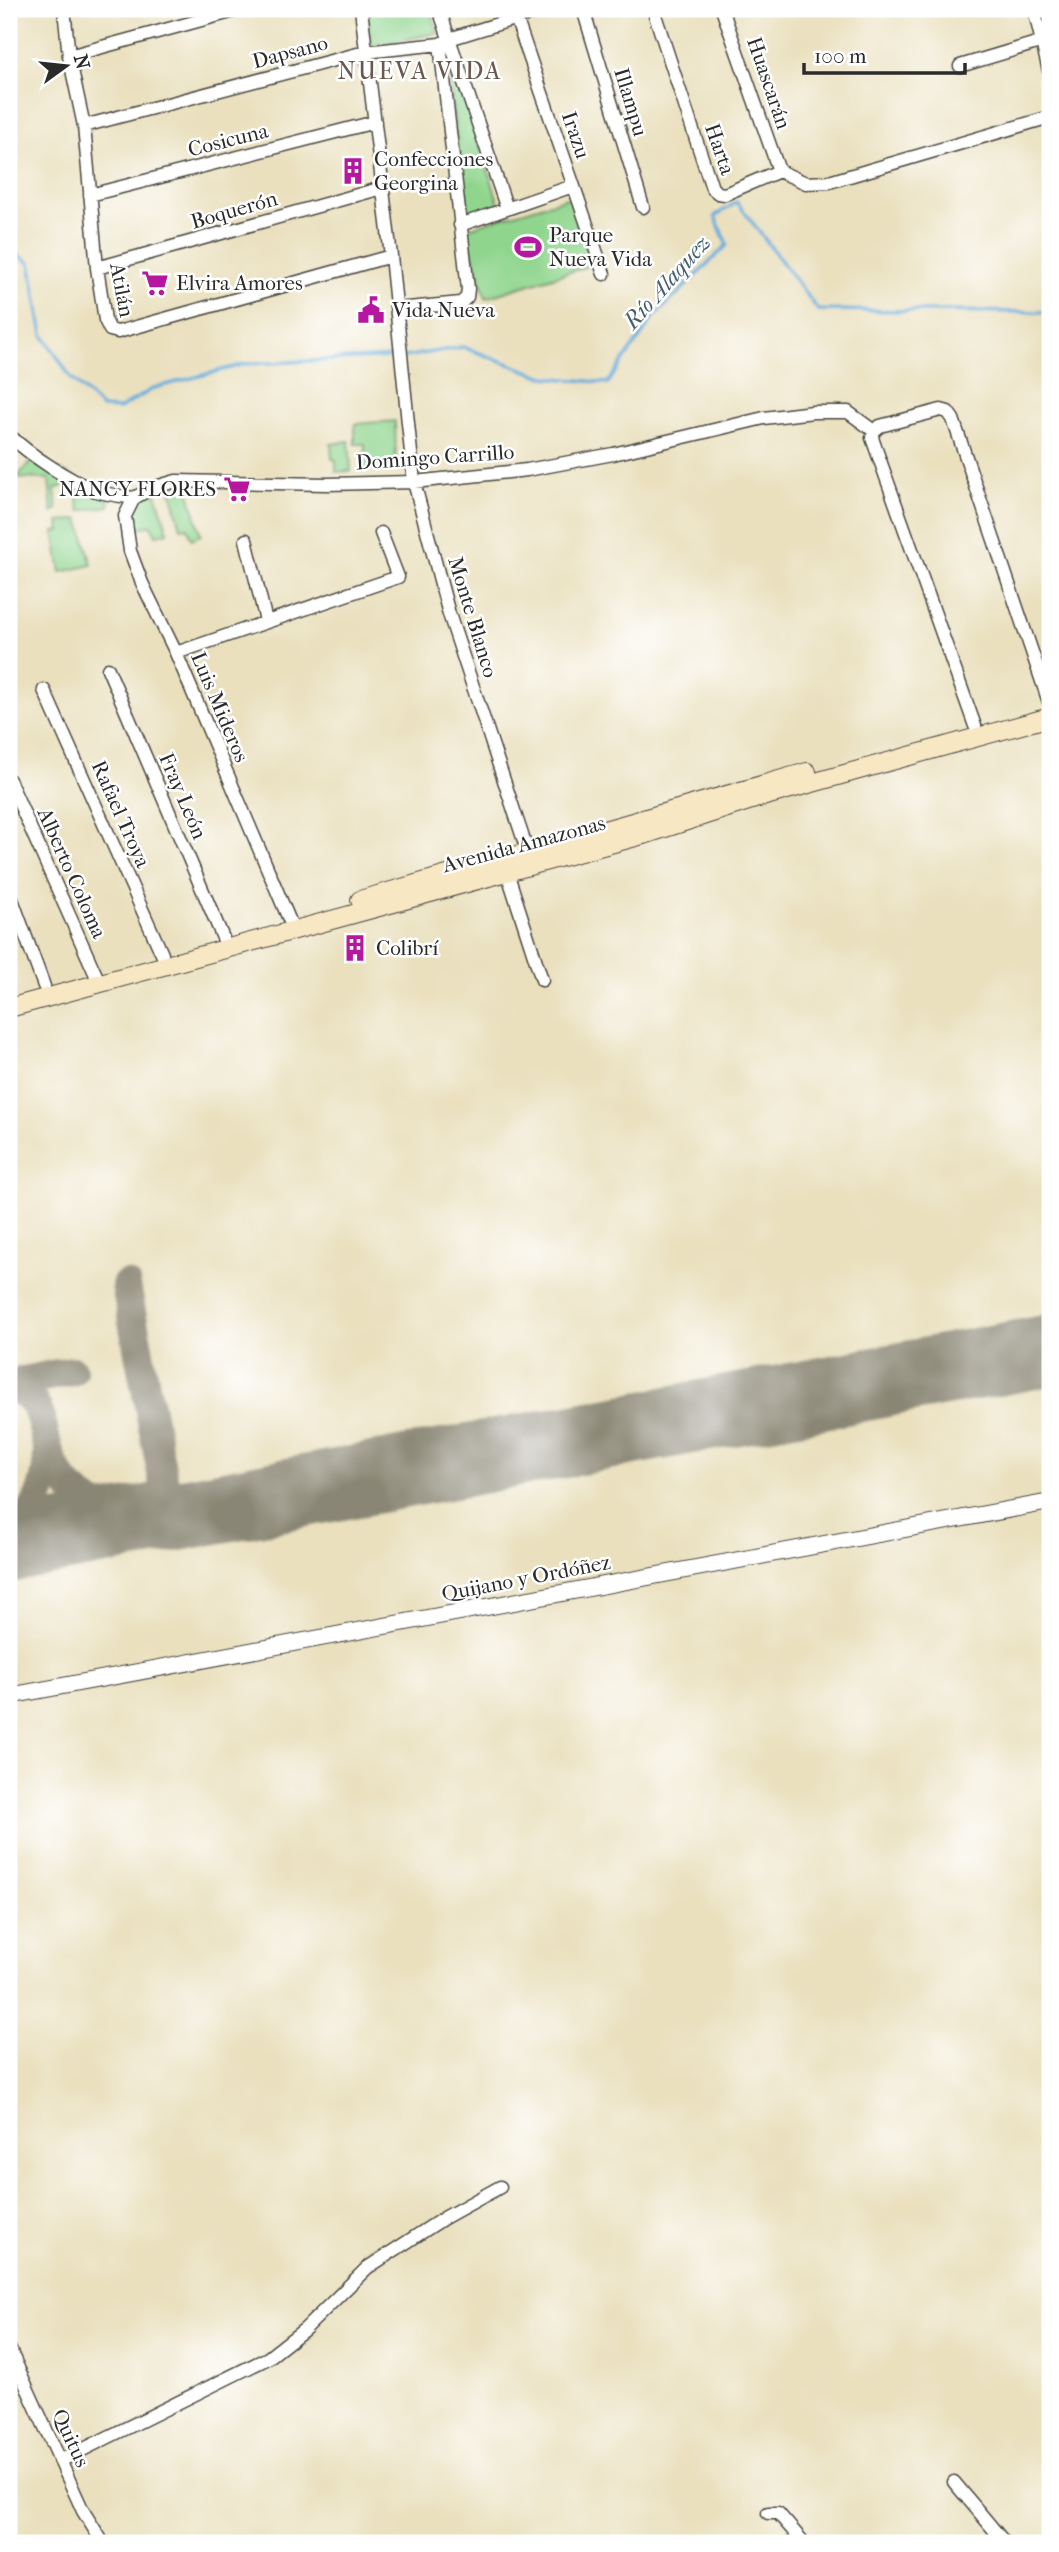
<svg xmlns="http://www.w3.org/2000/svg" width="1059" height="2552" viewBox="0 0 1059 2552" font-family="'IM FELL French Canon',serif">
	<style>
		.green { fill: #90d58e; stroke: #5e805c; stroke-width: 2 }
		.lines { fill: none; stroke-linecap: round; stroke-linejoin: round }
		.stream { stroke: #66acdc; stroke-width: 3.5 }
		.taxiway { stroke: #8a8674; stroke-width: 30 }
		.runway { stroke: #8a8674; stroke-width: 72 }
		.minor-casing { stroke: #484641; stroke-width: 15 }
		.tertiary-casing { stroke: #484641; stroke-width: 18 }
		.secondary-casing { stroke: #484641; stroke-width: 20 }
		.minor { stroke: #fff; stroke-width: 12 }
		.tertiary { stroke: #fff; stroke-width: 16 }
		.secondary { stroke: #f8e7c3; stroke-width: 18 }
		.labels { text-anchor: middle; dominant-baseline: central; stroke-width: 5; stroke-linejoin: round; paint-order: stroke }
		.street-label { font-size: 21px; fill: #2b2b2b; stroke: #fff }
		.poi-label { font-size: 21px; fill: #2b2b2b; stroke: #fff; text-anchor: start }
		.water-label { font-size: 23px; font-style: italic; fill: #435f72; stroke: #fff }
		.quarter-label { font-size: 24px; letter-spacing: 2px; fill: #695950; stroke: #fff }
	</style>
	<rect width="100%" height="100%" fill="#fff"/>
	<filter id="ink" filterUnits="userSpaceOnUse"><feTurbulence type="fractalNoise" baseFrequency=".0143" numOctaves="2"/><feDisplacementMap in="SourceGraphic" scale="14" xChannelSelector="R" yChannelSelector="G"/><feConvolveMatrix kernelMatrix="1 2 1 2 8 2 1 2 1" color-interpolation-filters="sRGB"/></filter>
	<filter id="wash" filterUnits="userSpaceOnUse"><feTurbulence type="fractalNoise" baseFrequency=".00686" numOctaves="4" result="noise"/><feDisplacementMap in="SourceGraphic" scale="28" xChannelSelector="R" yChannelSelector="G"/><feGaussianBlur stdDeviation="1.57" result="paint"/><feColorMatrix in="noise" values="0 0 0 0 0 0 0 0 0 0 0 0 0 0 0 0 0 1.4 0 .05"/><feComposite in="paint" operator="in"/></filter>
	<g filter="url(#wash)">
		<rect width="100%" height="100%" fill="#eae0be"/>
		<!-- green -->
		<path class="green" d="M365,9H430L438,33L371,46Z
			M451,56L499,204L465,216L447,57Z
			M570,197L591,265L486,298L465,229Z
			M395,421L396,465L365,470L361,455H365V444H355V424Z
			M349,441L351,471L336,472V460L332,459L331,444Z
			M35,458L108,494L109,506L80,511L74,481L55,489L57,509L52,512L49,479L9,478V468L19,475Z
			M188,489L201,535L192,539L187,527L181,528L171,490Z
			M156,493L168,532L156,535L151,525L134,529V498Z
			M79,519L92,565L61,572L54,532L60,531L59,522Z"/>
		<g class="lines">
			<!-- stream -->
			<path class="stream" d="M9,249L30,263L43,335L71,378L102,408L119,409L154,388L245,364L397,357
				M404,357L463,347L544,377L608,383L654,317L727,245L715,216L737,202L818,310L1046,312L1050,307"/>
			<!-- taxiway -->
			<path class="taxiway" d="M9,1384L72,1371
				M9,1387C45,1399 39,1422 49,1452C63,1496 103,1516 146,1518
				M164,1484C181,1503 190,1509 217,1508
				M123,1525C147,1515 157,1509 164,1484L126,1285
				M9,1536C37,1516 48,1483 48,1449"/>
			<!-- runway -->
			<path class="runway" d="M9,1547L1050,1350"/>
		</g>
	</g>
	<g filter="url(#ink)">
		<g class="lines">
			<defs>
				<path id="minor" d="M64,9L69,56L84,126L97,268L105,320L110,330L118,332L391,256
					M361,9L391,256L414,482L449,614L530,859
					M439,9L507,209
					M513,9L604,274
					M583,9L643,207
					M653,9L712,188L718,193L725,194L779,171L806,183L829,182L1050,117
					M722,9L779,171
					M1034,9L1050,75
					M69,56L242,9
					M960,66L1050,39
					M84,126L365,52L440,44L449,39L546,9
					M90,195L375,122
					M460,225L573,186
					M97,268L382,188
					M397,309L461,303L467,297L468,289L440,44
					M9,435C30,455 68,480 96,491C108,495 121,496 134,498L152,488L176,481L327,484L414,482L527,470L613,454L764,418L813,412H848L874,431
					M134,498L125,516L130,551L142,583L176,653L294,931
					M246,540L266,621
					M176,653L398,577L381,533
					M108,669L223,938
					M44,690L162,954
					M975,726L872,438L874,431L880,426L941,410L948,412L953,419L1050,705
					M9,780L99,982
					M507,872L542,980
					M9,891L44,986
					M9,2348L83,2511L103,2543
					M60,2461L268,2358L305,2329L367,2268L444,2218L500,2187
					M954,2482L1005,2543
					M768,2513H778L804,2543"/>
				<path id="tertiary" d="M9,1696L1050,1502"/>
				<path id="secondary" d="M360,900L807,772
					M9,1008L650,833L758,798L1050,717"/>
			</defs>
			<!-- minor casing -->
			<use href="#minor" class="minor-casing"/>
			<!-- tertiary casing -->
			<use href="#tertiary" class="tertiary-casing"/>
			<!-- secondary casing -->
			<use href="#secondary" class="secondary-casing"/>
			<!-- minor -->
			<use href="#minor" class="minor"/>
			<!-- tertiary -->
			<use href="#tertiary" class="tertiary"/>
			<!-- secondary -->
			<use href="#secondary" class="secondary"/>
		</g>
	</g>
	<!-- icons -->
	<defs>
		<symbol id="building-bare" viewBox="-9 -9 18 18"><path d="M-4-6H4V6H1V3H-1V6H-4ZM-2.5-4.3h1.7v1.8h-1.7ZM.8-4.3h1.7v1.8H.8ZM-2.5-1h1.7V.8h-1.7ZM.8-1h1.7V.8H.8Z" fill="#b5179e" stroke="#fff" stroke-width="2.5" paint-order="stroke"/></symbol>
		<symbol id="stadium-bare" viewBox="-9 -9 18 18"><path d="M0-5a6.5 5 0 1 0 0 10a6.5 5 0 1 0 0-10ZM-3.5-1.8h7v3.6h-7Z" fill="#b5179e" stroke="#fff" stroke-width="2.5" paint-order="stroke"/></symbol>
		<symbol id="supermarket-bare" viewBox="-9 -9 18 18"><path d="M-6-5.5h2.5l.6 2H6L4.5 2H-2.5L-4.4-4H-6ZM-1.5 3.2a1.3 1.3 0 1 0 .1 0ZM3 3.2a1.3 1.3 0 1 0 .1 0Z" fill="#b5179e" stroke="#fff" stroke-width="2.5" paint-order="stroke"/></symbol>
		<symbol id="civic-bare" viewBox="-9 -9 18 18"><path d="M-.6-6.5H3V-4.5H.6V-3L4-1V1h2V6H-6V1h2V-1L-.6-3ZM-1.2 2.5V6h2.4V2.5Z" fill="#b5179e" stroke="#fff" stroke-width="2.5" paint-order="stroke"/></symbol>
	</defs>
	<g fill-rule="evenodd">
		<use href="#building-bare" x="334" y="152" width="38" height="38"/>
		<use href="#stadium-bare" x="509" y="228" width="38" height="38"/>
		<use href="#supermarket-bare" x="136" y="264" width="38" height="38"/>
		<use href="#civic-bare" x="352" y="291" width="38" height="38"/>
		<use href="#supermarket-bare" x="218" y="470" width="38" height="38"/>
		<use href="#building-bare" x="336" y="929" width="38" height="38"/>
	</g>
	<g class="labels">
		<!-- street labels -->
		<g class="street-label">
			<text transform="translate(290 52) rotate(-15)">Dapsano</text>
			<text transform="translate(769 83) rotate(71)">Huascarán</text>
			<text transform="translate(631 102) rotate(73)">Illampu</text>
			<text transform="translate(576 135) rotate(71)">Irazu</text>
			<text transform="translate(228 140) rotate(-14)">Cosicuna</text>
			<text transform="translate(720 149) rotate(71)">Harta</text>
			<text transform="translate(234 210) rotate(-16)">Boquerón</text>
			<text transform="translate(122 290) rotate(79)">Atilán</text>
			<text transform="translate(435 457) rotate(-4)">Domingo Carrillo</text>
			<text transform="translate(473 617) rotate(73)">Monte Blanco</text>
			<text transform="translate(220 707) rotate(67)">Luis Mideros</text>
			<text transform="translate(183 796) rotate(67)">Fray León</text>
			<text transform="translate(121 814) rotate(66)">Rafael Troya</text>
			<text transform="translate(524 844) rotate(-15)">Avenida Amazonas</text>
			<text transform="translate(72 873) rotate(66)">Alberto Coloma</text>
			<text transform="translate(526 1578) rotate(-11)">Quijano y Ordóñez</text>
			<text transform="translate(71 2438) rotate(65)">Quitus</text>
		</g>
		<!-- poi labels -->
		<g class="poi-label">
			<text x="374" y="159">Confecciones<tspan x="374" dy="24">Georgina</tspan></text>
			<text x="549" y="235">Parque<tspan x="549" dy="24">Nueva Vida</tspan></text>
			<text x="176" y="283">Elvira Amores</text>
			<text x="392" y="310">Vida Nueva</text>
			<text x="216" y="489" text-anchor="end">NANCY FLORES</text>
			<text x="376" y="948">Colibrí</text>
		</g>
		<!-- water labels -->
		<g class="water-label">
			<text transform="translate(667 282) rotate(-48)">Río Alaquez</text>
		</g>
		<!-- quarter labels -->
		<g class="quarter-label">
			<text x="420" y="71">NUEVA VIDA</text>
		</g>
	</g>
	<!-- margin -->
	<rect width="1059" height="2552" fill="none" stroke="#fff" stroke-width="35"/>
	<!-- north arrow -->
	<g transform="translate(66 66) rotate(75)" stroke="#ffffff" stroke-width="5" paint-order="stroke">
	<path d="M0-5L12 26L0 18L-12 26Z" fill="#2b2b2b"/>
	<text y="-10" font-size="19" font-weight="bold" text-anchor="middle" fill="#2b2b2b">N</text>
	</g>
	<!-- scale -->
	<path d="M804 63v10h161v-10" fill="none" stroke="#2b2b2b" stroke-width="3.5"/>
	<text x="814" y="63" font-size="21" fill="#2b2b2b" stroke="#ffffff" stroke-width="5" paint-order="stroke">100 m</text>
</svg>
